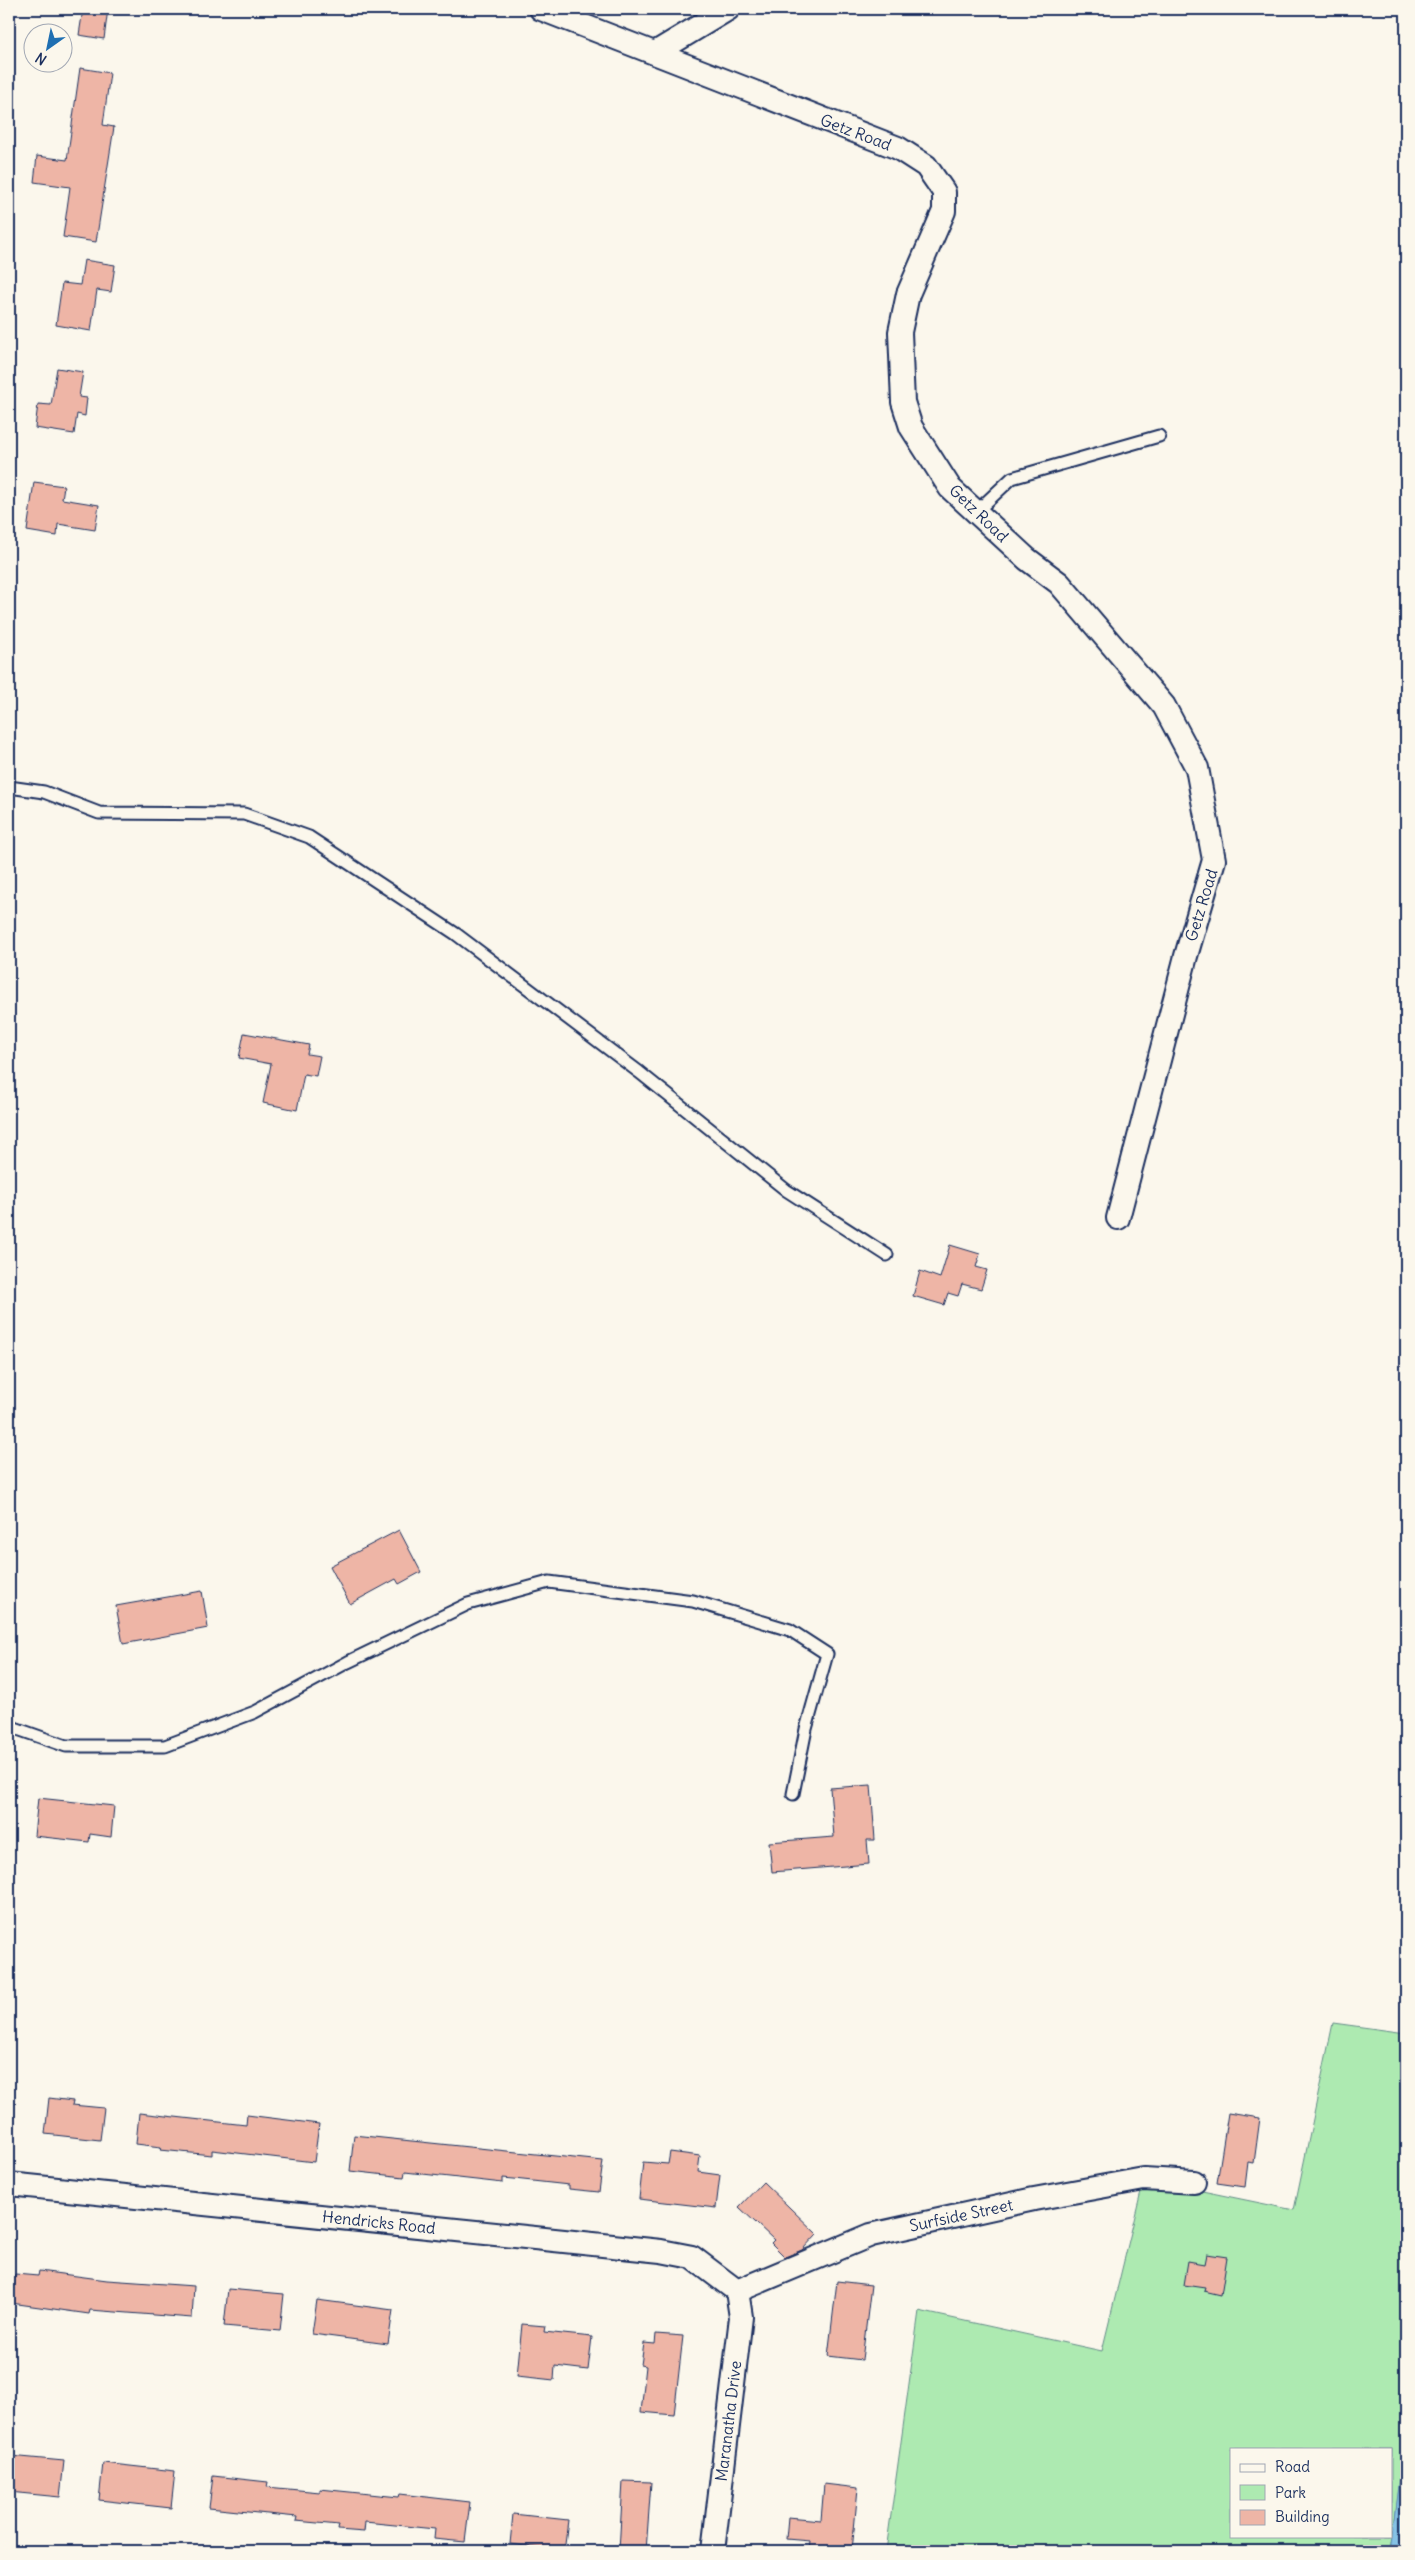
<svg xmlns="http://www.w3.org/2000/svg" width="1415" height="2560" viewBox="0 0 1415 2560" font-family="Delius,sans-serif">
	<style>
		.green { fill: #adeab1; stroke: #648c88; fill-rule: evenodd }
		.water { fill: #85c2e5; stroke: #5b87af }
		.building { fill: #eeb5a6; stroke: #1b2f5e }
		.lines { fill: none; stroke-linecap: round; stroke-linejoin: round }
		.lane-casing { stroke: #1b2f5e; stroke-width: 15 }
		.street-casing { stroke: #1b2f5e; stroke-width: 26 }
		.lane { stroke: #fbf7ec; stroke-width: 11 }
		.street { stroke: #fbf7ec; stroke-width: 22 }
		.labels { text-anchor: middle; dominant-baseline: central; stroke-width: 4.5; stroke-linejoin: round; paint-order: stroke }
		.street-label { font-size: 16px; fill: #1b2f5e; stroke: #fbf7ec }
	</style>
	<rect width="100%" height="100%" fill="#fbf7ec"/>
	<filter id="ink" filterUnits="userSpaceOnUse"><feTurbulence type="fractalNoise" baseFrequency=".02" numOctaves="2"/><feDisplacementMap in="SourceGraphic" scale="10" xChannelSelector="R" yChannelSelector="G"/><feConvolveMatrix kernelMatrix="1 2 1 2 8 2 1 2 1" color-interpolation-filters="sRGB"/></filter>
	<g filter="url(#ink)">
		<!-- green -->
		<path class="green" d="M1333,2023L1406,2033V2433L1391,2551H886L919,2311L1102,2351L1144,2179L1294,2210ZM1231,2449H1391V2536H1231Z"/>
		<!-- water -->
		<path class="water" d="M1406,2433V2551H1391L1405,2436Z"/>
		<!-- building -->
		<path class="building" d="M83,9H108L104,39L79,35Z
			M80,68L110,73L103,125L114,127L96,242L63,237L70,187L34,182L37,156L67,160Z
			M84,260L115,265L111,292L97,290L91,331L56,325L62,283L80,285Z
			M57,368L83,372L79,397L87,398L85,416L77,414L74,434L35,428L38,404L51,405Z
			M34,482L64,486L62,499L99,505L95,530L58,524L57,536L27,531Z
			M244,1033L309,1045L307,1054L320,1056L316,1076L304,1074L297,1110L263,1103L271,1064L239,1058Z
			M950,1245L980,1254L976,1267L987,1270L981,1289L962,1284L958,1296L948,1293L944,1305L913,1296L920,1271L940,1278Z
			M399,1530L421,1572L399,1584L396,1579L350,1604L330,1566Z
			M202,1591L208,1628L123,1644L116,1606Z
			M871,1785L875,1840H867L869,1864L772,1872L769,1842L834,1837L830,1788Z
			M38,1798L114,1806L111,1837L90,1834L89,1842L34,1836Z
			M49,2098L73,2101L72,2105L104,2108L100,2140L45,2134Z
			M139,2113L246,2125L247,2115L319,2124L314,2162L212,2150V2155L160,2150L161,2147L136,2144Z
			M1228,2113L1260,2118L1254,2163L1248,2162L1245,2187L1217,2183Z
			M354,2135L603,2161L599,2192L569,2189V2185L514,2179L503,2178V2183L405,2172L404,2177L350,2171Z
			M670,2152L700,2156L698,2172L720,2175L716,2208L639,2199L643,2162L668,2164Z
			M763,2182L817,2234L802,2250L785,2257L771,2243L774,2240L739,2207Z
			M1207,2254L1227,2257L1221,2295L1204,2291L1205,2288L1184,2285L1188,2261L1205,2264Z
			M39,2271L107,2280L194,2286L192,2318L90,2310L89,2314L11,2303L15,2274L38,2276Z
			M837,2281L871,2285L862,2360L828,2356Z
			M228,2289L284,2294L280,2331L224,2326Z
			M317,2300L393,2310L388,2344L312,2334Z
			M522,2324L545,2326L544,2332L592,2337L588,2370L555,2366L554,2380L517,2376Z
			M656,2334L683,2336L674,2415L641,2412L646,2366L641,2365L644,2343L655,2344Z
			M10,2456L64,2461L60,2497L9,2492Z
			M103,2463L175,2471L171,2508L99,2500Z
			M213,2476L268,2482L267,2487L320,2492V2489L399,2497L400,2494L470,2502L465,2542L434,2539L435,2529L365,2522L364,2532L338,2530L339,2525L296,2521L297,2517L209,2508Z
			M623,2481L651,2482L646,2551H619Z
			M824,2484L858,2488L852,2551H809L810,2541L786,2539L788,2517L821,2520Z
			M513,2514L568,2520L564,2551L510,2544Z"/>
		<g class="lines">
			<defs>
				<path id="lane" d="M976,512L1012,478L1159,436
					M9,787L44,792L99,813L244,814L309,837L456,934L639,1072L786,1190L887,1255
					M9,1726L66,1746H165L255,1712L348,1662L468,1604L549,1582L693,1601L790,1630L827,1654L806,1729L793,1794"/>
				<path id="street" d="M541,9L898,148L926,166L944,192V211L908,294L900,332L903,402L911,427L950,488L1027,559L1059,583L1164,706L1197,768L1214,860L1186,956L1118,1218
					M655,53L728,9
					M9,2184L661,2251L692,2257L737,2291
					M737,2291L871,2235L1034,2199L1144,2179L1194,2182
					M713,2551L741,2317L737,2291"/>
			</defs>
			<!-- lane casing -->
			<use href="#lane" class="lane-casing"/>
			<!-- street casing -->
			<use href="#street" class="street-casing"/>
			<!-- lane -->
			<use href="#lane" class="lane"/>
			<!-- street -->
			<use href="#street" class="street"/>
		</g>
	</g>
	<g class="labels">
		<!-- street labels -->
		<g class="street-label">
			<text transform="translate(856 132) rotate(21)">Getz Road</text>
			<text transform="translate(979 513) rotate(44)">Getz Road</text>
			<text transform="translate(1201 905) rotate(-73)">Getz Road</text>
			<text transform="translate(961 2215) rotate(-12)">Surfside Street</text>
			<text transform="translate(379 2222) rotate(6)">Hendricks Road</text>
			<text transform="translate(728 2421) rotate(-83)">Maranatha Drive</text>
		</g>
	</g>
	<!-- margin -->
	<rect width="1415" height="2560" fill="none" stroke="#fbf7ec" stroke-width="30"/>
	<rect x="15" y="15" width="1385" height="2530" fill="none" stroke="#1b2f5e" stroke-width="2" filter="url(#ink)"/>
	<!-- legend -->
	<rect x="1230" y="2448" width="162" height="90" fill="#fbf7ec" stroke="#a1a7b3"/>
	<rect x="1240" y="2464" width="25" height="8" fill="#fbf7ec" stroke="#a1a7b3"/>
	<text x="1275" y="2472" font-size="15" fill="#1b2f5e">Road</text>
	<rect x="1240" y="2485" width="25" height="15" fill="#adeab1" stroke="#a1a7b3"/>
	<text x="1275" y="2498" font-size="15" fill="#1b2f5e">Park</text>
	<rect x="1240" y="2510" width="25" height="15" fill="#eeb5a6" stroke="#a1a7b3"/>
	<text x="1275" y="2522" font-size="15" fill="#1b2f5e">Building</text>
	<!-- north arrow -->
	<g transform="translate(48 48) rotate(213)"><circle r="24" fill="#fbf7ec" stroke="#a1a7b3"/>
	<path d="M0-4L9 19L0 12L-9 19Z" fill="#1f6fb2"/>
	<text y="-8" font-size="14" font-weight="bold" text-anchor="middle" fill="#1b2f5e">N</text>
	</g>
</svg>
